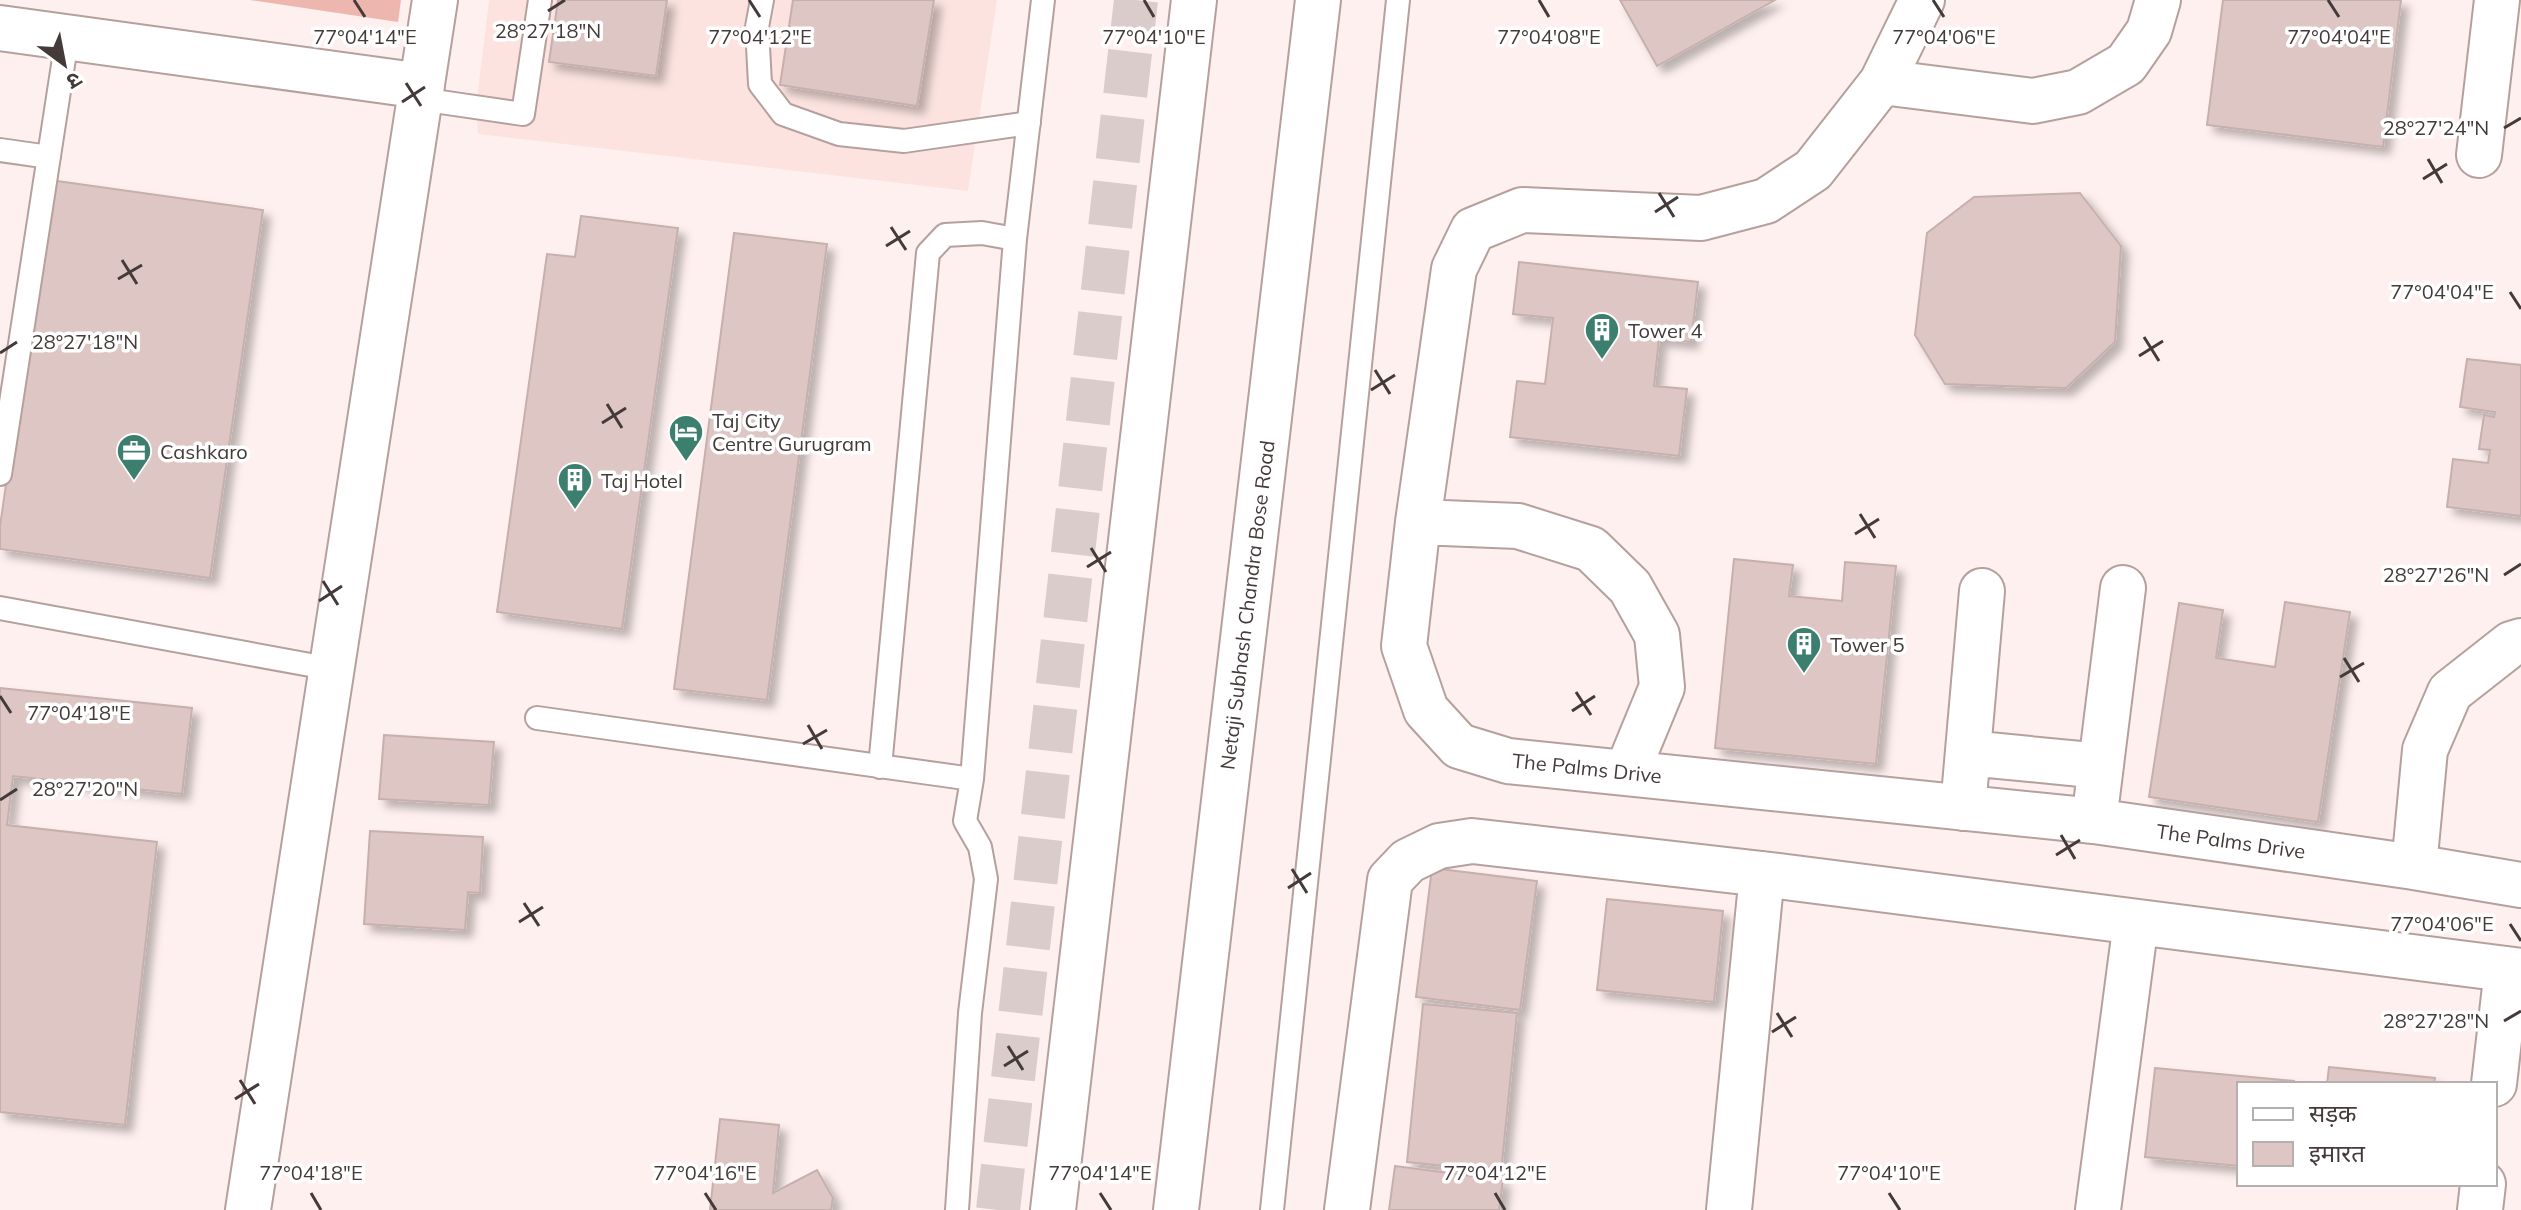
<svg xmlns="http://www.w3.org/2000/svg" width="2521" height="1210" viewBox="0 0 2521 1210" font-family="Mulish,'Noto Sans Devanagari',sans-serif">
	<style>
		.built { fill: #fce3df }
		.green { fill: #edb6af }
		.building { fill: #ddc6c4; stroke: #c6b0ad; stroke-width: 2; filter: url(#shadow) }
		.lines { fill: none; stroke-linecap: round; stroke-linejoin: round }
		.secondary-tunnel { stroke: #d9ccca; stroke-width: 44; stroke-dasharray: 44 22; stroke-linecap: butt }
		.lane-casing { stroke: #b5a09d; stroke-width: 26 }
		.street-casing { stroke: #b5a09d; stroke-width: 48 }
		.secondary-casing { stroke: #b5a09d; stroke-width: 48 }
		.lane { stroke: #fff; stroke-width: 22 }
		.street { stroke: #fff; stroke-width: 44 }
		.secondary { stroke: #fff; stroke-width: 44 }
		.ticks { fill: none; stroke: #433a39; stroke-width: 3 }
		.labels { text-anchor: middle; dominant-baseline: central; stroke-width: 7; stroke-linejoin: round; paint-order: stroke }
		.poi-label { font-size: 20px; fill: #433a39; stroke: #fff; text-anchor: start }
		.street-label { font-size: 20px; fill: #433a39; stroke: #fff }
		.ticks-label { font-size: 20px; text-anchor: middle; fill: #433a39; stroke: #fff; stroke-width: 7; stroke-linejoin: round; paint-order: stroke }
	</style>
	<defs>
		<filter id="shadow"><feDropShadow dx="7" dy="7" stdDeviation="4" flood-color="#0004"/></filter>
	</defs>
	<rect width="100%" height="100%" fill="#fef0ee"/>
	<!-- built -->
	<path class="built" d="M489,0H997L968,191L478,134L476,107Z"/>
	<!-- green -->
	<path class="green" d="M250,0H401L398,22Z"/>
	<!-- building -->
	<path class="building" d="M558,0H667L656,76L549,62Z
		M793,0H934L917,106L780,85Z
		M1620,0H1775L1657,66Z
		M2223,0H2401L2383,147L2207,125Z
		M50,180L263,210L210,578L0,549V526Z
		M2080,193L2121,246L2115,342L2066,388L1945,384L1915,335L1927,233L1974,197Z
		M581,216L678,228L622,629L497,612L547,254L575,257Z
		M734,233L827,244L767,700L674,689Z
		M1519,262L1698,282L1691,342L1659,338L1654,386L1687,389L1679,456L1510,437L1517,381L1545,384L1553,318L1513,314Z
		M2467,359L2521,365V516L2447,507L2453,459L2488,463L2490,450L2479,449L2484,415L2494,417L2495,412L2460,407Z
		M1734,559L1793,565L1789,596L1842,601L1845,562L1896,566L1876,764L1715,748Z
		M2285,602L2350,612L2318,822L2149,797L2179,603L2223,610L2216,658L2275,667Z
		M0,688L192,708L182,794L13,776L7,825L157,842L125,1125L0,1112Z
		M384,735L494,742L489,805L379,799Z
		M370,831L483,837L480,893L468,892L465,930L364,924Z
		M1432,868L1537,881L1520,1010L1416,997Z
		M1607,899L1723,911L1714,1002L1597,990Z
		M1423,1004L1517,1013L1501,1172L1407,1162Z
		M2329,1067L2435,1078L2434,1084H2327Z
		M2155,1068L2294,1081V1084H2239V1166L2145,1157Z
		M720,1119L779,1125L773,1193L817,1170L833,1198L831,1210H710Z
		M1395,1166L1503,1180L1499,1210H1389Z"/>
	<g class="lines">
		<!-- secondary-tunnel -->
		<path class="secondary-tunnel" d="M998,1210L1136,0"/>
		<defs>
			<path id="lane" d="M762,0L757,27L760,84L783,114L839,134L904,141L1029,123
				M420,99L523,114L540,0
				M0,150L49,157
				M0,474L67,39
				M0,608L332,669
				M537,718L972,779
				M880,767L928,253L945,235L982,233L1015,239
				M957,1210L970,1013L986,879L980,847L965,821L972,779L1015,239L1043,0
				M1272,1210C1312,806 1358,404 1398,0"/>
			<path id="street" d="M1922,0L1882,82L1813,170L1766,201L1701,218L1522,210L1473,230L1454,269L1418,522L1404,646L1426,710L1459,746L1508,761L2094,821L2414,867L2521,885
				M0,28L422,86
				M1882,82L2033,101L2078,92L2126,64L2149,31L2158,0
				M2479,155L2497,0
				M1418,522L1518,526L1591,549L1630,587L1657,635L1662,687L1627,772
				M1968,753L2101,766
				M1963,808L1982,591
				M2094,821L2123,588
				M2414,867L2425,750L2450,692L2511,644L2521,641
				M2494,1084L2507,969
				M248,1210L435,0
				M1347,1210L1390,880L1408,861L1439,846L1472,841L1762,874L2521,971
				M1729,1210L1762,874
				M2098,1210L2136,922
				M2480,1210L2483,1184"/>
			<path id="secondary" d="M1053,1210L1194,0
				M1176,1210L1318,0"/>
		</defs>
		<!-- lane casing -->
		<use href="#lane" class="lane-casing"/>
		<!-- street casing -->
		<use href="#street" class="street-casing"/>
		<!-- secondary casing -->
		<use href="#secondary" class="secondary-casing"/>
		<!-- lane -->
		<use href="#lane" class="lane"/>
		<!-- street -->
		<use href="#street" class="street"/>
		<!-- secondary -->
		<use href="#secondary" class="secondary"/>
	</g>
	<!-- ticks -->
	<path class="ticks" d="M354,0L365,17M749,0L760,17M1144,0L1154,17M1539,0L1549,17M1933,0L1944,17M2328,0L2339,17M548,11L565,0M406,83L421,106M402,102L425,87M2504,128L2521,118M2428,159L2442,183M2423,179L2447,164M1659,193L1674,217M1655,212L1678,197M891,227L906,250M886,246L910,231M122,260L137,284M118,279L142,265M2510,292L2521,309M2144,337L2159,361M0,353L17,342M2139,356L2163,341M1375,370L1390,394M1371,390L1395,375M607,404L622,428M602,423L626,408M1860,514L1875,538M1855,534L1879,519M1091,548L1106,572M1087,567L1111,552M2504,575L2521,564M323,581L338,605M319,601L342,586M2344,658L2359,682M2340,677L2364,663M1576,692L1591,715M0,696L11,713M1572,711L1595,696M808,725L822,749M803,744L827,730M0,800L17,789M2061,835L2075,859M2056,855L2080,840M1292,869L1307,893M1288,888L1311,873M524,903L539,926M519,922L543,907M2510,924L2521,941M1777,1013L1792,1037M2504,1021L2521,1011M1772,1032L1796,1017M1008,1046L1023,1070M1004,1066L1028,1051M240,1080L255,1104M235,1099L259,1084M311,1193L321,1210M705,1193L716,1210M1100,1193L1111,1210M1495,1193L1505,1210M1889,1193L1900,1210"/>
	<!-- icons -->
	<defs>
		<symbol id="building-pin" viewBox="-11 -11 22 30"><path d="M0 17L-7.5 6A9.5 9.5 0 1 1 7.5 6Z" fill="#3d7f6f" stroke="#fff"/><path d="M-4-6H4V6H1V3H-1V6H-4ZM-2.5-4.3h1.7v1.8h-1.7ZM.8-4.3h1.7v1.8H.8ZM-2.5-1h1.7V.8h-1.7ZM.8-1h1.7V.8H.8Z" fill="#fff"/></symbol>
		<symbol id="hotel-pin" viewBox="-11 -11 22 30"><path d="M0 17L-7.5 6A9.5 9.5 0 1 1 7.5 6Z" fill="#3d7f6f" stroke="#fff"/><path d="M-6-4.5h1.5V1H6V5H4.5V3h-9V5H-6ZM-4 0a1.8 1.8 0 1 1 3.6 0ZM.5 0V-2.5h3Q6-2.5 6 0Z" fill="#fff"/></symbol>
		<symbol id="office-pin" viewBox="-11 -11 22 30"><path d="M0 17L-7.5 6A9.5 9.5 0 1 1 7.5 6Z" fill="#3d7f6f" stroke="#fff"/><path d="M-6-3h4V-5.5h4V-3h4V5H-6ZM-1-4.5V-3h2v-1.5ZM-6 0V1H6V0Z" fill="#fff"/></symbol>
	</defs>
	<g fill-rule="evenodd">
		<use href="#building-pin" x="1582" y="310" width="40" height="54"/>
		<use href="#hotel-pin" x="666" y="412" width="40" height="54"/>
		<use href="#office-pin" x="114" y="431" width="40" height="54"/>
		<use href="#building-pin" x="555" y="460" width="40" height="54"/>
		<use href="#building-pin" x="1784" y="624" width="40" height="54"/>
	</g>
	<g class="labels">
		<!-- poi labels -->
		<g class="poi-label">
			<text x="1628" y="330">Tower 4</text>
			<text x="712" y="420">Taj City<tspan x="712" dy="23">Centre Gurugram</tspan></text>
			<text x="160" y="451">Cashkaro</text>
			<text x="601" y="480">Taj Hotel</text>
			<text x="1830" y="644">Tower 5</text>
		</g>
		<!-- street labels -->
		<g class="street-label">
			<text transform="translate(1247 605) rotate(-83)">Netaji Subhash Chandra Bose Road</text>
			<text transform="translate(1587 768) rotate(6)">The Palms Drive</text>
			<text transform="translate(2231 841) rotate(8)">The Palms Drive</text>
		</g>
	</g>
	<g class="ticks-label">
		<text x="548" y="38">28°27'18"N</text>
		<text x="365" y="44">77°04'14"E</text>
		<text x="760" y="44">77°04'12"E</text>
		<text x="1154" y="44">77°04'10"E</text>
		<text x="1549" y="44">77°04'08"E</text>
		<text x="1944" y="44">77°04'06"E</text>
		<text x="2339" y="44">77°04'04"E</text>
		<text x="2436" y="135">28°27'24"N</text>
		<text x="2442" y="299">77°04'04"E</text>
		<text x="85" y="349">28°27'18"N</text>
		<text x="2436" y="582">28°27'26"N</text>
		<text x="79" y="720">77°04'18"E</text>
		<text x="85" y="796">28°27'20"N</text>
		<text x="2442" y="931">77°04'06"E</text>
		<text x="2436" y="1028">28°27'28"N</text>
		<text x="311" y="1180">77°04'18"E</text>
		<text x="705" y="1180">77°04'16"E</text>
		<text x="1100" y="1180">77°04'14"E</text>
		<text x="1495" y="1180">77°04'12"E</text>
		<text x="1889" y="1180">77°04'10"E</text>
	</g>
	<!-- legend -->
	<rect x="2237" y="1082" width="260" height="104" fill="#ffffff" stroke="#b4b0b0" stroke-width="2"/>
	<rect x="2253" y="1108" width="40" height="12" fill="#ffffff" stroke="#b4b0b0" stroke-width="2"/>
	<text x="2309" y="1122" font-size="24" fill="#433a39">सड़क</text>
	<rect x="2253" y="1142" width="40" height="24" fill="#ddc6c4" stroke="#b4b0b0" stroke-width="2"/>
	<text x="2309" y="1162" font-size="24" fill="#433a39">इमारत</text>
	<!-- north arrow -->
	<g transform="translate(64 64) rotate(148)" stroke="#ffffff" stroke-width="6" paint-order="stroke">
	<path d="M0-6L14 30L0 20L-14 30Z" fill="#433a39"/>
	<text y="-12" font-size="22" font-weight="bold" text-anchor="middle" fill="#433a39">उ</text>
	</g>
</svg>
